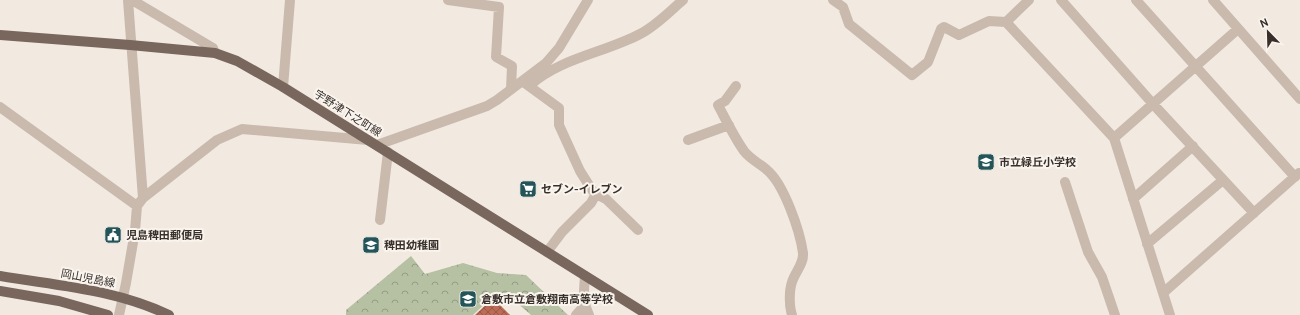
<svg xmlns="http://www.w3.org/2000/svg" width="1300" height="315" viewBox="0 0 1300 315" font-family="Cabin,'Noto Sans JP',sans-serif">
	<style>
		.forest { fill: url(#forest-crowns) }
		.building { fill: url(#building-cross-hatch) }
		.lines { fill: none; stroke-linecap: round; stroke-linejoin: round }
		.minor { stroke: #c9baad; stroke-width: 10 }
		.major { stroke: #79675e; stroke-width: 10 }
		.labels { text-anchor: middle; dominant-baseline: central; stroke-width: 4; stroke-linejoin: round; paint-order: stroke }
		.street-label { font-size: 11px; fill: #382f2b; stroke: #f9f4ed }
		.poi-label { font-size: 11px; font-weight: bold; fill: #382f2b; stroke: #f9f4ed; text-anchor: start }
	</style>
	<defs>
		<pattern id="forest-crowns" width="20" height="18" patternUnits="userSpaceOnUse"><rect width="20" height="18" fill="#b6c0a2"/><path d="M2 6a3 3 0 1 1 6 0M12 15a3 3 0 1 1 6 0" fill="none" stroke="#959c84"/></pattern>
		<pattern id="building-cross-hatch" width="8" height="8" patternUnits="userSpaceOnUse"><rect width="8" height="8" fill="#bc6c54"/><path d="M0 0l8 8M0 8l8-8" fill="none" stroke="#9a5946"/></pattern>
	</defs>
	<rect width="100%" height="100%" fill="#f2eae1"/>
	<!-- forest -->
	<path class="forest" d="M411,256L425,274L463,263L497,273L526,275L568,315H531L507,294L503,293L496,299L493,296L473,315H346V310Z"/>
	<!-- building -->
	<path class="building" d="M493,298L510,315H475Z"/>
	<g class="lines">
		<!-- minor -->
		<path class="minor" d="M128,0L143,198
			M132,0L213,48L215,53
			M448,0L499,7L496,57L512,66L511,89
			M833,0L843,7L849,24L912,75L928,62L941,29L944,27L959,35L989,21L1006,22L1029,0
			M1061,0L1153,104L1254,213
			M1136,0L1295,177
			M1213,0L1300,99
			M1006,22L1114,138L1170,315
			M522,81L559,108V125L580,171L592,190L596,194L606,199L638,230
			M529,86C560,58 604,53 640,34C656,26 669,12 683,0
			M736,86L725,101L718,105C726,120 734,137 744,151C750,159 759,163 767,170C784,184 800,231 803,253C804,264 795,272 792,282C789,291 789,306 792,315
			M283,87L290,0
			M0,107L137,206
			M1114,138L1238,29
			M688,140L729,125
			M377,145L487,106L497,100L546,63L559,48L588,0
			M1065,182L1088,252L1102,277L1115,315
			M1133,199L1193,146
			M380,220L388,152
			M1147,244L1223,180
			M547,252L562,232L591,203L596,194
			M585,276C584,291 582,301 589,315
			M1163,293L1299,173
			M119,315L126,283L135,231L137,206L143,198L217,140L242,129L368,140
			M576,315L584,306"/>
		<!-- major -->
		<path class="major" d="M0,35L130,45L215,53L237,61L283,87L648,315
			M0,276C59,286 113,289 169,315
			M0,291L59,301L108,315"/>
	</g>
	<!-- icons -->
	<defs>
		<symbol id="school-square" viewBox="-11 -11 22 22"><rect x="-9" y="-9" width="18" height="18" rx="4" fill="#245457" stroke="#f9f4ed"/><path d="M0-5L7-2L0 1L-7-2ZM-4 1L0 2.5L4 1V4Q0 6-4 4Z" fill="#fff"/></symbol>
		<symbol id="supermarket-square" viewBox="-11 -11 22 22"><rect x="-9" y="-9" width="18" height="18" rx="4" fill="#245457" stroke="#f9f4ed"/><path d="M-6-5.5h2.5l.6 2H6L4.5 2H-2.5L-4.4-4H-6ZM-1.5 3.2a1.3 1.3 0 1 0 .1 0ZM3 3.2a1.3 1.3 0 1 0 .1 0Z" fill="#fff"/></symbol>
		<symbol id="civic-square" viewBox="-11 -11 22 22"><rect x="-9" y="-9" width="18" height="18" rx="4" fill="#245457" stroke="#f9f4ed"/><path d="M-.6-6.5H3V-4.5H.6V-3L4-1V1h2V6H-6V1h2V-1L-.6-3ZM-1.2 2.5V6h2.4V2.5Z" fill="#fff"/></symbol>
	</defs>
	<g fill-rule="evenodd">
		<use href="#school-square" x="976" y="152" width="20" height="20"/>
		<use href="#supermarket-square" x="518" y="179" width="20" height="20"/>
		<use href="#civic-square" x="103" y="225" width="20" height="20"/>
		<use href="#school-square" x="361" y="235" width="20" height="20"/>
		<use href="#school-square" x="458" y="289" width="20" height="20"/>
	</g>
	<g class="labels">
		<!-- street labels -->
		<g class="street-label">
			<text transform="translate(348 113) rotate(32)">宇野津下之町線</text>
			<text transform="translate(88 278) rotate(11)">岡山児島線</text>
		</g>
		<!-- poi labels -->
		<g class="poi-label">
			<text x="999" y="162">市立緑丘小学校</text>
			<text x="541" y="189">セブン-イレブン</text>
			<text x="126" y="235">児島稗田郵便局</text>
			<text x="384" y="245">稗田幼稚園</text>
			<text x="481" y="299">倉敷市立倉敷翔南高等学校</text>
		</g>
	</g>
	<!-- north arrow -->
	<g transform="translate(1268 32) rotate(337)" stroke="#f9f4ed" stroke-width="3" paint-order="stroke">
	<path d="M0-3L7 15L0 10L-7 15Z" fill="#382f2b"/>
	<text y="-6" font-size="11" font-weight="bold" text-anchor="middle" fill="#382f2b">N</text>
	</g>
</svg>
